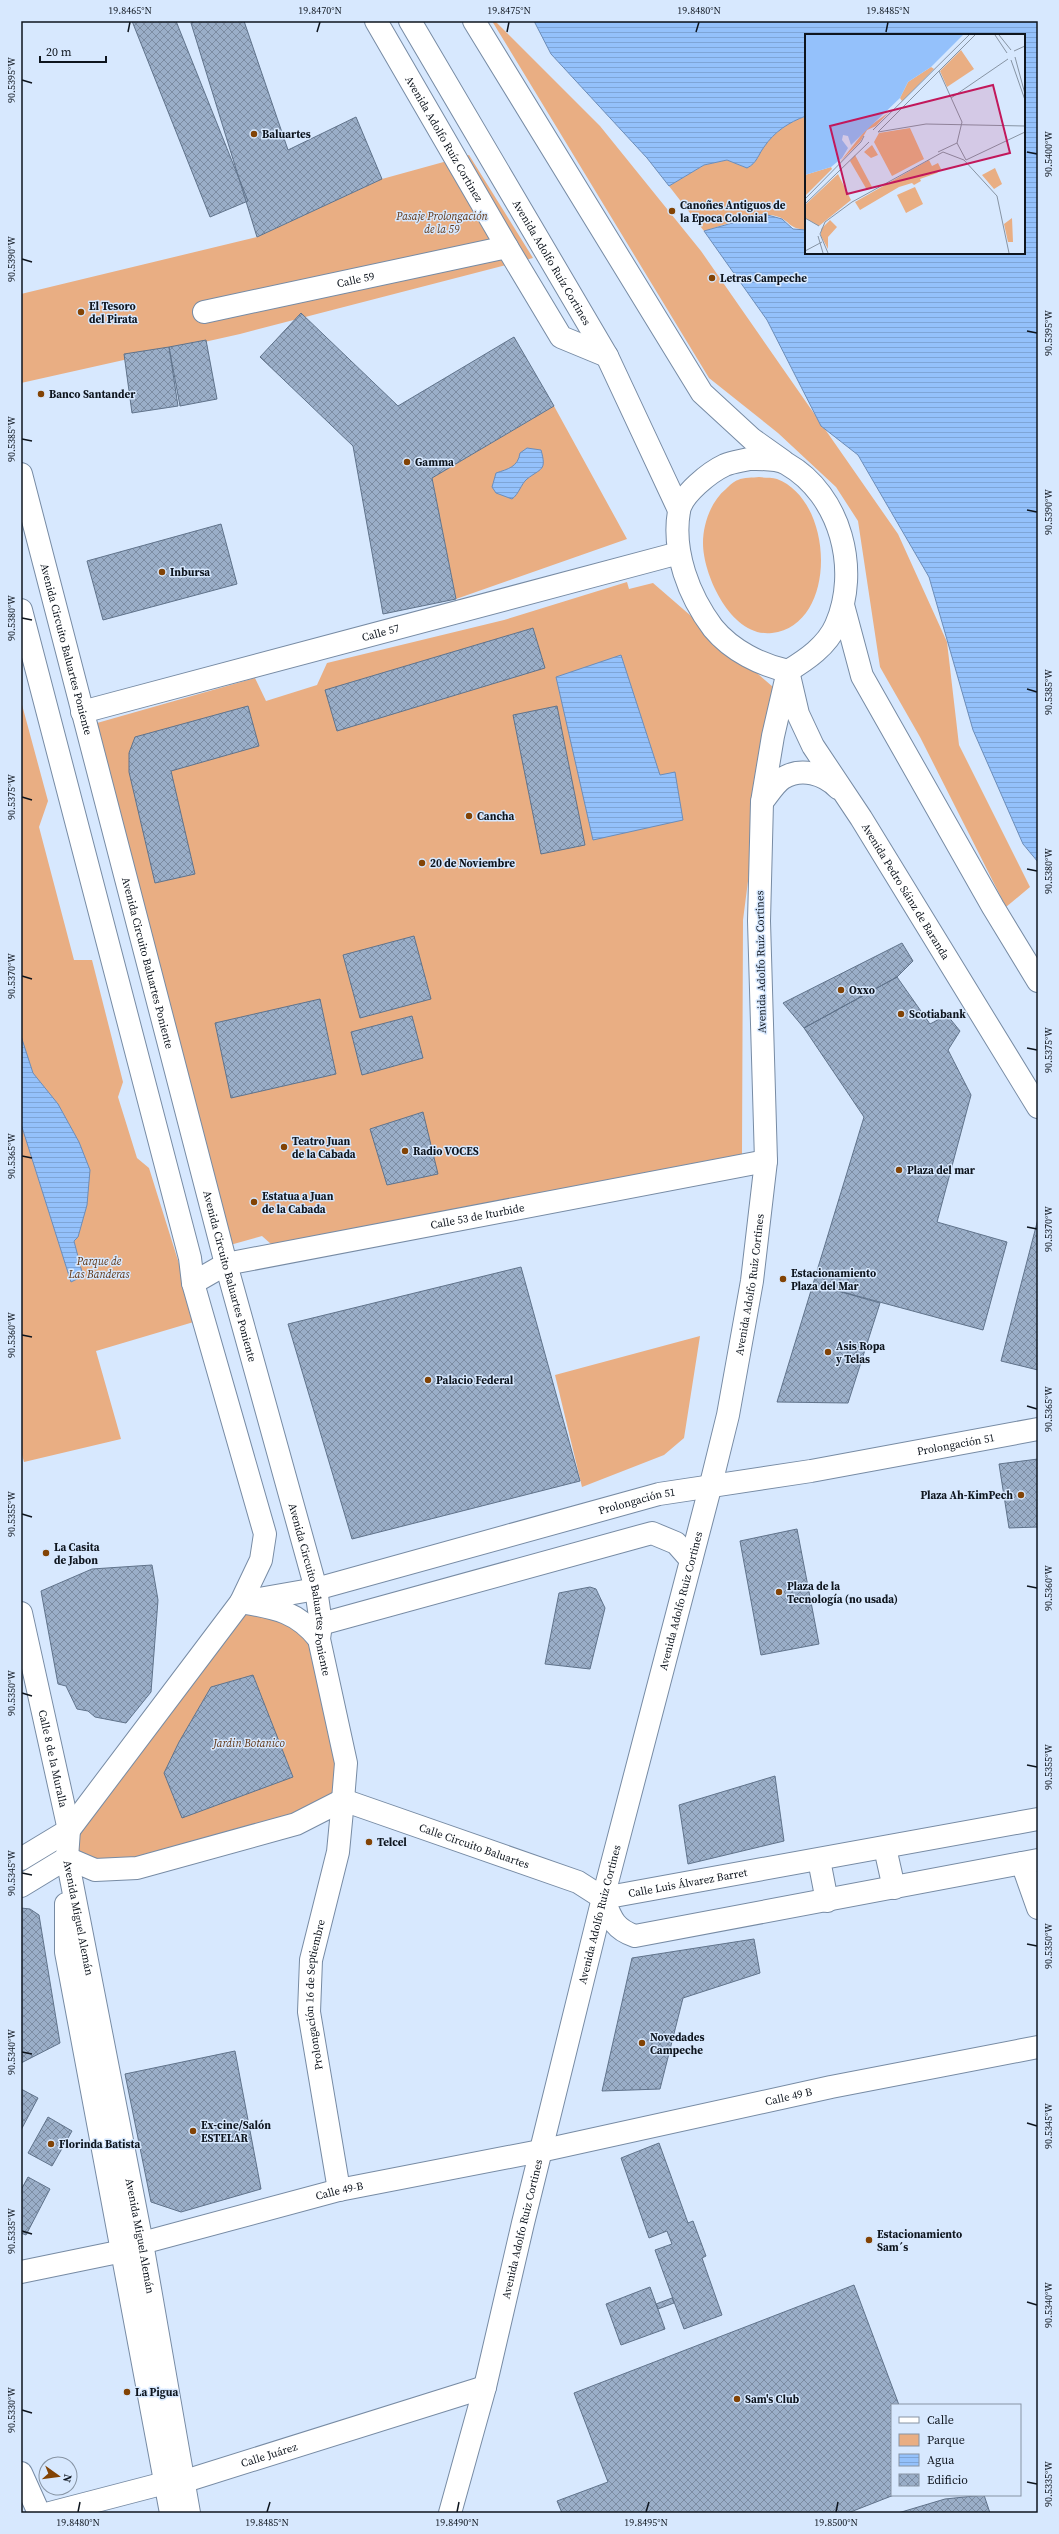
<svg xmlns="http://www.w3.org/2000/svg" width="1059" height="2534" viewBox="0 0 1059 2534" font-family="'Source Serif 4',serif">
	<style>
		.green { fill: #e9ae83 }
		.water { fill: url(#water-rules); stroke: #6c8db9 }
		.building { fill: url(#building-cross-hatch); stroke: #60738b }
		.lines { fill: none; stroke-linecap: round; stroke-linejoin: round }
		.street-casing { stroke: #778ba4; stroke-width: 24 }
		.secondary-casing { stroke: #778ba4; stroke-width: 24 }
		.primary-casing { stroke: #778ba4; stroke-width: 24 }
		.street { stroke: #fff; stroke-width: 22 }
		.secondary { stroke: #fff; stroke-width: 22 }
		.primary { stroke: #fff; stroke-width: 22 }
		.ticks { fill: none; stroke: #0e151e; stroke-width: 1.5 }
		.poi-dot { fill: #824305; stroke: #d7e8fe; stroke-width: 1.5 }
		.labels { text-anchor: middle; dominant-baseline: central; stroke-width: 3; stroke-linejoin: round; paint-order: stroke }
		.poi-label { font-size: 11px; font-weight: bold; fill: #0e151e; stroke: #d7e8fe; text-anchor: start }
		.street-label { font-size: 11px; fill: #0e151e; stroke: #d7e8fe }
		.park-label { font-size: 11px; font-style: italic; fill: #603615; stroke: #d7e8fe }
		.inset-road { fill: none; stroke: #8794a4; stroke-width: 1 }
		.view { fill: #c2185b; fill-opacity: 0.15; stroke: #c2185b; stroke-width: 2 }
		.inset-edge { fill: none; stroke: #0e151e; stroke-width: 2 }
		.neatline { fill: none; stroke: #0e151e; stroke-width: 1.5 }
		.ticks-label { font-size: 10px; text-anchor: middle; fill: #0e151e }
	</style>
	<defs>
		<pattern id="water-rules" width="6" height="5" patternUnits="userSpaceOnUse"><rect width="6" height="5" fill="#94c1fb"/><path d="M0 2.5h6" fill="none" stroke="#7ea5d7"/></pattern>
		<pattern id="building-cross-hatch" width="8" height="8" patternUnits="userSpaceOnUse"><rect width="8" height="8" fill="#9aaec8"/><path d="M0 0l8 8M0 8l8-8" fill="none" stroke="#7c8ca2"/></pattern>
	</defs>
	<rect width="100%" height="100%" fill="#d7e8fe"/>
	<!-- green -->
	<path class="green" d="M492,21H495L600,126L701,251L898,534L947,642L959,745L1030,887L1006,907L920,737L880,667L858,521L836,487L778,433L709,378Z
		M806,116V230C788,228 792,223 779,217C762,209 723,226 704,231L669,186L704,165L727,160L747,168C757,163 758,155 764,147C774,132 789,122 806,116Z
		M469,155L533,258L240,334L21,383V294L257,237L382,179Z
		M554,406L627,539L456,599L432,478Z
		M759,477C764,478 772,477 777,479C835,501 838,625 772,633C732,638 703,576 703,543C703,524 711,501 726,489C729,486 734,481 738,480C744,477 753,478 759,477Z
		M627,582L629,589L653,583L773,687L743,920L742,1154L271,1244L262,1236L230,1245L159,974L97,723L255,678L266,701L317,685L327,663L504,620Z
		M21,701L48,801L39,827L74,960H92L123,1082L118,1097L137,1158L149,1168L197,1321L96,1351L121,1439L24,1462L21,1451Z
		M700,1336L684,1438L664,1455L582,1487L555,1375Z
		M241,1602L319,1639L343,1800L137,1868L67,1858L69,1830Z"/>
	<!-- water -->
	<path class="water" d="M534,21H1038V862L1023,844L973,730L929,577L858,455L821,426L767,320L704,231L764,214L782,219L793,229L806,230V253H1024V35H806V116C789,122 774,132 764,147C758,155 757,163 747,168L727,160L704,165L669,186L647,158L551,54Z
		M527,448L541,450C547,471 541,468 527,479C521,484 519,494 512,499L496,493L492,487L496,473C508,469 518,467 520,453Z
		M621,655L660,775L675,772L683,820L593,840L556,677Z
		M21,1036L33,1073L58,1104L79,1142L90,1170L87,1205L78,1237L74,1241L83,1276L71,1282L21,1124Z"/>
	<!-- building -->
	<path class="building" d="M132,21H176L248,201L210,217Z
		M196,21H244L288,150L356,117L382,179L257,237L191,23Z
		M301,313L398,406L514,337L554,406L432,478L456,599L383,614L353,446L260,357Z
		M206,340L217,399L180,406L169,347Z
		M169,347L178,406L132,413L124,354Z
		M221,524L237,584L103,620L87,561Z
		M533,628L545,668L337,731L325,690Z
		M248,706L259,746L171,771L195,874L155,883L129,772V753L135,737Z
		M557,706L585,845L541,854L513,715Z
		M414,936L431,999L360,1018L343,955Z
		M902,943L913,961L897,977L804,1028L783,1003Z
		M897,977L930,1024L947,1015L960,1031L948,1050L971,1095L937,1222L1007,1242L983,1330L813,1284L864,1117L804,1028Z
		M320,999L336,1074L231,1098L215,1023Z
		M412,1016L423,1058L362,1075L351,1032Z
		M423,1112L438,1174L387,1185L370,1129Z
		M1038,1219V1370L1001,1361Z
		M521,1267L580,1481L352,1539L288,1324Z
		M813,1284L880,1303L848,1403L777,1402Z
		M1038,1459V1527L1009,1528L999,1464Z
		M797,1529L819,1644L761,1655L740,1541Z
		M152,1565L158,1600L151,1692L126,1723L95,1717L88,1711L77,1709L66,1686L58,1684L41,1591L92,1569Z
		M590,1587L596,1589L605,1608L590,1669L545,1664L559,1593Z
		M253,1675L293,1777L182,1818L164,1773L179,1742L211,1687Z
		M775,1776L784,1841L688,1864L679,1805Z
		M21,1908L30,1909L39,1915L60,2043L21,2063Z
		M754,1939L760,1973L683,1998L660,2089L602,2091L632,1958Z
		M235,2051L261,2189L181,2212L151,2202L125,2074Z
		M21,2089L38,2098L21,2130Z
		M48,2117L72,2131L52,2166L28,2153Z
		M659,2143L688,2223L693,2221L706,2256L702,2258L722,2315L684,2329L655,2250L672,2244L667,2231L649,2238L621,2158Z
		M28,2177L50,2189L26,2235L21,2233V2190Z
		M854,2285L899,2405H892V2495H894L848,2513H562L557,2501L608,2482L574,2393Z
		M650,2287L665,2329L621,2345L606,2304Z
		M672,2298L674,2303L658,2309L656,2304Z
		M984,2495L990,2513H898L945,2499Z"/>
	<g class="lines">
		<defs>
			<g id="street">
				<path id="s1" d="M376,21L507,247L561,337L607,356"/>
				<path id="s2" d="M204,312L507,247"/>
				<path id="s3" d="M82,712L679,553"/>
				<path id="s4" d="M193,1283L226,1264L766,1161"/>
				<path id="s5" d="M243,1602L316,1589L659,1494L811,1471L1038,1429"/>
				<path id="s6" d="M21,1613L69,1830L67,1858"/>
				<path d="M321,1624L652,1533L676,1543L691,1560"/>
				<path id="s7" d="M339,2190L309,2012L311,1960L338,1852L343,1800"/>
				<path id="s8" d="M21,2272L123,2251L142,2243L339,2190L540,2151L831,2087L1038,2047"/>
				<path d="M21,2473L39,2513"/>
				<path id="s9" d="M50,2513L165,2483L182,2482L485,2387"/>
			</g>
			<g id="secondary">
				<path id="s10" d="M21,474L226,1264L316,1589L321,1624L319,1639L346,1763L343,1800"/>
				<path d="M21,610L190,1258L193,1283L265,1534L261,1560L241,1602L69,1830L21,1859"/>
				<path d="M241,1602C275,1608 297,1611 319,1639"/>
				<path id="s11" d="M343,1800L578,1882L603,1898"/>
				<path d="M885,1848L894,1888"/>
				<path id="s12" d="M67,1858L142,2243L189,2513"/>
				<path d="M67,1858L95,1870L137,1868L296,1824L343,1800"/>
				<path d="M819,1860L827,1901"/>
				<path d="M1022,1863L1038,1908"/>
				<path d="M21,1886L67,1858"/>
				<path d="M603,1898C611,1918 614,1929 635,1936L1038,1860"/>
				<path id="s13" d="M603,1898L1038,1819"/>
				<path d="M66,1904V1952L171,2513"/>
				<path id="s14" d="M450,2513L485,2387L523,2223L603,1898L710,1488L728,1415L752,1281L766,1161L759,921L762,802L773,736L788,671"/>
			</g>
			<g id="primary">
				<path id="s15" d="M410,21L607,356L679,510"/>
				<path d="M474,21L702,393L752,439L783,461"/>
				<path d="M749,459C761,459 777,458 787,464C841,495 860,570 836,625C827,646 806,660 788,671C761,665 732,651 713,628C689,596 672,552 679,511C682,494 710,472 725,465C732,462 741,461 749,459Z"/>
				<path d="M843,605L862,676L993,907L1038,981"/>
				<path id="s16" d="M788,671L798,714L813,746L861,818L1038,1107"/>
				<path d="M762,802C768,795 775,783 783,778C802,767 824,774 838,788"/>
			</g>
		</defs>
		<!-- street casing -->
		<use href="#street" class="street-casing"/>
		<!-- secondary casing -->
		<use href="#secondary" class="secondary-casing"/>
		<!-- primary casing -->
		<use href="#primary" class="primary-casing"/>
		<!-- street -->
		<use href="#street" class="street"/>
		<!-- secondary -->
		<use href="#secondary" class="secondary"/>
		<!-- primary -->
		<use href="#primary" class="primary"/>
	</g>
	<!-- ticks -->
	<path class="ticks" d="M128,32L130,22M317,32L320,22M507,32L509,22M696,32L699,22M886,32L888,22M22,80L32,83M1027,152L1037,154M22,259L32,262M1027,331L1037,333M22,439L32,441M1027,510L1037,512M22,618L32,620M1027,689L1037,692M22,797L32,800M1027,869L1037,871M22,976L32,979M1027,1048L1037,1050M22,1156L32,1158M1027,1227L1037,1229M22,1335L32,1337M1027,1406L1037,1409M22,1514L32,1517M1027,1586L1037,1588M22,1693L32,1696M1027,1765L1037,1767M22,1873L32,1875M1027,1944L1037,1946M22,2052L32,2054M1027,2123L1037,2126M22,2231L32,2234M1027,2302L1037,2305M22,2410L32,2413M1027,2482L1037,2484M78,2512L80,2502M267,2512L270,2502M457,2512L459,2502M646,2512L649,2502M836,2512L838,2502"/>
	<!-- markers -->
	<g class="poi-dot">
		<circle cx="254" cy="134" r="4"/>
		<circle cx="672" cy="211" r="4"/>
		<circle cx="712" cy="278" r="4"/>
		<circle cx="81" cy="312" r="4"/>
		<circle cx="41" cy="394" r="4"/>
		<circle cx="407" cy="462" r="4"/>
		<circle cx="162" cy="572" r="4"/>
		<circle cx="469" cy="816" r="4"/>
		<circle cx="422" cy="863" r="4"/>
		<circle cx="841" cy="990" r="4"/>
		<circle cx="901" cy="1014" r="4"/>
		<circle cx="284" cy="1147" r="4"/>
		<circle cx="405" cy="1151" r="4"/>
		<circle cx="899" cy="1170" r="4"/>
		<circle cx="254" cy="1202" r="4"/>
		<circle cx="783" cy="1279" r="4"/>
		<circle cx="828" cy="1352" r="4"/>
		<circle cx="428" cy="1380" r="4"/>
		<circle cx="1021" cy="1495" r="4"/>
		<circle cx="46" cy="1553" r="4"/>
		<circle cx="779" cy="1592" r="4"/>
		<circle cx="369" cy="1842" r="4"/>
		<circle cx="642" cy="2043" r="4"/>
		<circle cx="193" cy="2131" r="4"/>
		<circle cx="51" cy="2144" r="4"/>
		<circle cx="869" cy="2240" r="4"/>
		<circle cx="127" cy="2392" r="4"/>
		<circle cx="737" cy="2399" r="4"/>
	</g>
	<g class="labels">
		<!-- poi labels -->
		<g class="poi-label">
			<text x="262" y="134">Baluartes</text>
			<text x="680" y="205">Canoñes Antiguos de<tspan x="680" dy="13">la Epoca Colonial</tspan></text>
			<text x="720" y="278">Letras Campeche</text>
			<text x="89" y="306">El Tesoro<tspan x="89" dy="13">del Pirata</tspan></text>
			<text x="49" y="394">Banco Santander</text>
			<text x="415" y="462">Gamma</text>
			<text x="170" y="572">Inbursa</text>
			<text x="477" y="816">Cancha</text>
			<text x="430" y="863">20 de Noviembre</text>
			<text x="849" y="990">Oxxo</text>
			<text x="909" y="1014">Scotiabank</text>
			<text x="292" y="1141">Teatro Juan<tspan x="292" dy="13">de la Cabada</tspan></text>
			<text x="413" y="1151">Radio VOCES</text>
			<text x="907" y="1170">Plaza del mar</text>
			<text x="262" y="1196">Estatua a Juan<tspan x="262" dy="13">de la Cabada</tspan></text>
			<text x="791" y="1273">Estacionamiento<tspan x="791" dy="13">Plaza del Mar</tspan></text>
			<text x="836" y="1346">Asis Ropa<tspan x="836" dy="13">y Telas</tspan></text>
			<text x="436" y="1380">Palacio Federal</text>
			<text x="1013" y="1495" text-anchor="end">Plaza Ah-KimPech</text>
			<text x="54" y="1547">La Casita<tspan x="54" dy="13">de Jabon</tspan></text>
			<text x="787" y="1586">Plaza de la<tspan x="787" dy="13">Tecnología (no usada)</tspan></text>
			<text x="377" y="1842">Telcel</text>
			<text x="650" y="2037">Novedades<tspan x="650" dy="13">Campeche</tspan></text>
			<text x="201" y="2125">Ex-cine/Salón<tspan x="201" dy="13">ESTELAR</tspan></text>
			<text x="59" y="2144">Florinda Batista</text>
			<text x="877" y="2234">Estacionamiento<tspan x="877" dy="13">Sam´s</tspan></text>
			<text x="135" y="2392">La Pigua</text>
			<text x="745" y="2399">Sam's Club</text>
		</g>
		<!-- street labels -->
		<g class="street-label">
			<text stroke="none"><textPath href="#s1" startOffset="136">Avenida Adolfo Ruíz Cortinez</textPath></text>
			<text stroke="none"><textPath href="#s15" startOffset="280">Avenida Adolfo Ruíz Cortines</textPath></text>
			<text stroke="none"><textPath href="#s2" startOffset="155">Calle 59</textPath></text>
			<text stroke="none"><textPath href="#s3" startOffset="309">Calle 57</textPath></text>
			<text stroke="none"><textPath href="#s10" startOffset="181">Avenida Circuito Baluartes Poniente</textPath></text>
			<text stroke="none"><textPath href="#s16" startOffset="252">Avenida Pedro Sáinz de Baranda</textPath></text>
			<text transform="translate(761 962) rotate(-91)">Avenida Adolfo Ruiz Cortines</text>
			<text stroke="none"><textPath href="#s10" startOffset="505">Avenida Circuito Baluartes Poniente</textPath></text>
			<text stroke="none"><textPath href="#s4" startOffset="294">Calle 53 de Iturbide</textPath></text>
			<text stroke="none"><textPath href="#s10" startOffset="829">Avenida Circuito Baluartes Poniente</textPath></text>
			<text stroke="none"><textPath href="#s14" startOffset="1265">Avenida Adolfo Ruiz Cortines</textPath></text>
			<text stroke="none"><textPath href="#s5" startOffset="731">Prolongación 51</textPath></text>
			<text stroke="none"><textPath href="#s5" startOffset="407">Prolongación 51</textPath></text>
			<text stroke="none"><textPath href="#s10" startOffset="1153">Avenida Circuito Baluartes Poniente</textPath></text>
			<text stroke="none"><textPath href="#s14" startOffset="941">Avenida Adolfo Ruiz Cortines</textPath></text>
			<text stroke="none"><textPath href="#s6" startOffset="149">Calle 8 de la Muralla</textPath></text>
			<text stroke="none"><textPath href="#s11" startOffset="139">Calle Circuito Baluartes</textPath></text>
			<text stroke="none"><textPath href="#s13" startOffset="86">Calle Luis Álvarez Barret</textPath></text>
			<text stroke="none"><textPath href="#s14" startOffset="617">Avenida Adolfo Ruiz Cortines</textPath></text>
			<text stroke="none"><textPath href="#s12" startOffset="61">Avenida Miguel Alemán</textPath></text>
			<text stroke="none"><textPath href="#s7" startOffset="198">Prolongación 16 de Septiembre</textPath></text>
			<text stroke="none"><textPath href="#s8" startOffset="788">Calle 49 B</textPath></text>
			<text stroke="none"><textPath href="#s8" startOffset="329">Calle 49-B</textPath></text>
			<text stroke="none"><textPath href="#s14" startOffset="293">Avenida Adolfo Ruiz Cortines</textPath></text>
			<text stroke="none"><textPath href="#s12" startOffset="385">Avenida Miguel Alemán</textPath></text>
			<text stroke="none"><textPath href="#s9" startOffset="227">Calle Juárez</textPath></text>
		</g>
		<!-- park labels -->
		<g class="park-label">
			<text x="442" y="216">Pasaje Prolongación<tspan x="442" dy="13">de la 59</tspan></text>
			<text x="99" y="1261">Parque de<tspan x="99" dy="13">Las Banderas</tspan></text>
			<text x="249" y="1743">Jardin Botanico</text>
		</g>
	</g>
	<!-- overview -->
	<g transform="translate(805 34)">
		<rect width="220" height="220" fill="#d7e8fe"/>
		<path d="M156,16L169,35L142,53L135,37ZM126,33L129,35L97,67L95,64L103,48ZM83,79L71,92L62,96L55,108L35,128L62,94ZM105,94L119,125L87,142L69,108L74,99ZM67,111L73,121L66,124L59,118ZM50,121L67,153L62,156L45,127ZM124,126L127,132L133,129L136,135L132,139L115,145L116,147L109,151L107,149L94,153L55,176L50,168ZM26,133L27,135L0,162V141ZM190,134L197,150L189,155L177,141ZM33,140L46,166L14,192L0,184V171ZM110,153L118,170L101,179L92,161ZM207,184L208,208H203L199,190ZM25,186L32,193L23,203V215L16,202V195Z" fill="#e9ae83"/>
		<path d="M0,1H158L126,33L103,48L95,64L46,111L43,102L38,101L37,106L43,114L37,124L26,133L0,141Z" fill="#94c1fb"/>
		<path class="inset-road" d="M190,1L202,19M194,1L206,16M209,17L220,12M210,23L220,60M206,26L220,66M134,37L157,88L152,109M146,64L203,25M68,96L164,1M73,98L121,90L220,92M73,98L170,1M152,109L161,126M133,118L152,109M161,126L220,98M0,165L56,108L59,102M0,170L64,108M0,184L14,192M13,202L18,219M0,217L17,208M23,219L15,200L20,188L47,168L138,118L159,126L192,162L204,219"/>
		<path class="view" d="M188,51L205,119L42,160L25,92Z"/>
		<rect width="220" height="220" class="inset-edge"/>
	</g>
	<!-- border -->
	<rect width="1059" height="2534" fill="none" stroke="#d7e8fe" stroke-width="44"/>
	<!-- legend -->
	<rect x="891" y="2404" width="130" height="92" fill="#d7e8fe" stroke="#8794a4"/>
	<rect x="899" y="2417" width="20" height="6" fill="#ffffff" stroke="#8794a4"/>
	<text x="927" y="2424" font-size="12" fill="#0e151e">Calle</text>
	<rect x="899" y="2434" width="20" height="12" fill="#e9ae83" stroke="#8794a4"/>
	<text x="927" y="2444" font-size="12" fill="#0e151e">Parque</text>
	<rect x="899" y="2454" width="20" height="12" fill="url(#water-rules)" stroke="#8794a4"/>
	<text x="927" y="2464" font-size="12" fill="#0e151e">Agua</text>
	<rect x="899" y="2474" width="20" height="12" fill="url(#building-cross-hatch)" stroke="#8794a4"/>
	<text x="927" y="2484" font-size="12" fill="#0e151e">Edificio</text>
	<!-- north arrow -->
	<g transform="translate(58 2476) rotate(104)"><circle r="19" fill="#d7e8fe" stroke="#8794a4"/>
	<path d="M0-3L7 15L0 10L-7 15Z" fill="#824305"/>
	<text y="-6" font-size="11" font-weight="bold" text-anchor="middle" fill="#0e151e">N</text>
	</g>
	<!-- scale -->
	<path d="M40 56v6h66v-6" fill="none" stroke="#0e151e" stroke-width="2"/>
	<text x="46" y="56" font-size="12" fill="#0e151e" stroke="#d7e8fe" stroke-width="3" paint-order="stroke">20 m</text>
	<rect x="22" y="22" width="1015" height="2490" class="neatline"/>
	<g class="ticks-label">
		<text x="130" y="14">19.8465°N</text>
		<text x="320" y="14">19.8470°N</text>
		<text x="509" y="14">19.8475°N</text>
		<text x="699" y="14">19.8480°N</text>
		<text x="888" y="14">19.8485°N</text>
		<text transform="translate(11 80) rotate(-90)" y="4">90.5395°W</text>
		<text transform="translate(1048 154) rotate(-90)" y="4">90.5400°W</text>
		<text transform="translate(11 259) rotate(-90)" y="4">90.5390°W</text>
		<text transform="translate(1048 333) rotate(-90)" y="4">90.5395°W</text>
		<text transform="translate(11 439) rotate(-90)" y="4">90.5385°W</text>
		<text transform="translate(1048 512) rotate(-90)" y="4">90.5390°W</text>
		<text transform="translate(11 618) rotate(-90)" y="4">90.5380°W</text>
		<text transform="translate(1048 692) rotate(-90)" y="4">90.5385°W</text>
		<text transform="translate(11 797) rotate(-90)" y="4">90.5375°W</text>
		<text transform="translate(1048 871) rotate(-90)" y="4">90.5380°W</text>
		<text transform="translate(11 976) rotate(-90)" y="4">90.5370°W</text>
		<text transform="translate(1048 1050) rotate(-90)" y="4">90.5375°W</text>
		<text transform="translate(11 1156) rotate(-90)" y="4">90.5365°W</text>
		<text transform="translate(1048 1229) rotate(-90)" y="4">90.5370°W</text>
		<text transform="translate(11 1335) rotate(-90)" y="4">90.5360°W</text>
		<text transform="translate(1048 1409) rotate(-90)" y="4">90.5365°W</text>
		<text transform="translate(11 1514) rotate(-90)" y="4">90.5355°W</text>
		<text transform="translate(1048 1588) rotate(-90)" y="4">90.5360°W</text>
		<text transform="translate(11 1693) rotate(-90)" y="4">90.5350°W</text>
		<text transform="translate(1048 1767) rotate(-90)" y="4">90.5355°W</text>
		<text transform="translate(11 1873) rotate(-90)" y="4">90.5345°W</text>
		<text transform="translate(1048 1946) rotate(-90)" y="4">90.5350°W</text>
		<text transform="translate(11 2052) rotate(-90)" y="4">90.5340°W</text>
		<text transform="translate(1048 2126) rotate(-90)" y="4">90.5345°W</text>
		<text transform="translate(11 2231) rotate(-90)" y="4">90.5335°W</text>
		<text transform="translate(1048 2305) rotate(-90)" y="4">90.5340°W</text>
		<text transform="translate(11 2410) rotate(-90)" y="4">90.5330°W</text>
		<text transform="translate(1048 2484) rotate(-90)" y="4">90.5335°W</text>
		<text x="78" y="2526">19.8480°N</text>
		<text x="267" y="2526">19.8485°N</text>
		<text x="457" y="2526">19.8490°N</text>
		<text x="646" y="2526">19.8495°N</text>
		<text x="836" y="2526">19.8500°N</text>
	</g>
</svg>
